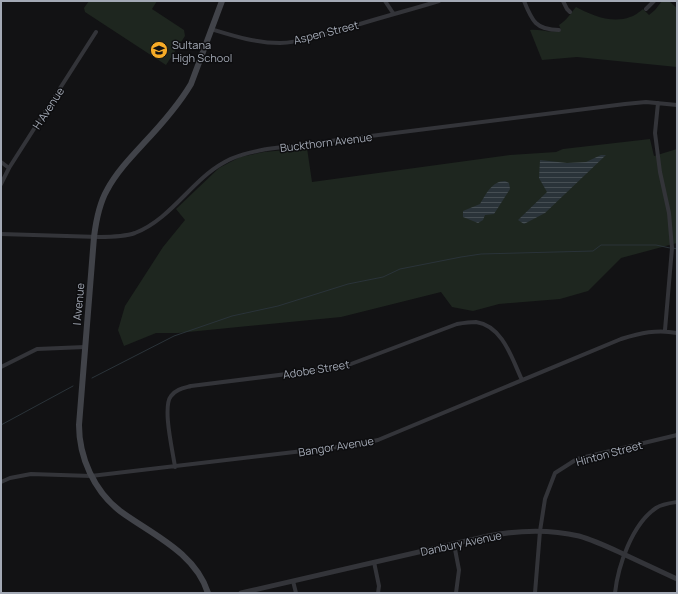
<svg xmlns="http://www.w3.org/2000/svg" width="678" height="594" viewBox="0 0 678 594" font-family="Manrope,sans-serif">
	<style>
		.grass { fill: #1e261f }
		.water { fill: url(#water-rules) }
		.lines { fill: none; stroke-linecap: round; stroke-linejoin: round }
		.stream { stroke: #2a3339; stroke-width: 1 }
		.minor { stroke: #333439; stroke-width: 4 }
		.tertiary { stroke: #333439; stroke-width: 5 }
		.secondary { stroke: #414349; stroke-width: 6 }
		.labels { text-anchor: middle; dominant-baseline: central; stroke-width: 3; stroke-linejoin: round; paint-order: stroke }
		.street-label { font-size: 11px; fill: #a3a9b5; stroke: #0d0d0f }
		.poi-label { font-size: 11px; fill: #a3a9b5; stroke: #0d0d0f; text-anchor: start }
	</style>
	<defs>
		<pattern id="water-rules" width="6" height="5" patternUnits="userSpaceOnUse"><rect width="6" height="5" fill="#2a3339"/><path d="M0 2.5h6" fill="none" stroke="#464e53"/></pattern>
	</defs>
	<rect width="100%" height="100%" fill="#121214"/>
	<!-- grass -->
	<path class="grass" d="M89,1H157L152,9L184,30L185,36L166,65L85,12L84,8Z
		M662,1H669L677,8V67L577,57L542,60L530,30C542,29 549,34 561,30L559,25C567,20 570,14 576,7C591,15 612,24 630,17C635,16 639,12 643,9L649,15L655,10Z
		M650,139L654,156L677,149V243L621,258L588,291L560,299L499,304L473,311L452,307L441,292L341,317L178,333H156L124,346L118,330L125,306L163,247L185,220L176,209L219,168L240,157L264,152L307,148L312,182L510,155L556,152L563,149Z"/>
	<!-- water -->
	<path class="water" d="M601,155H606L545,213L524,224L518,220L547,192L539,178L540,160L567,163L586,162Z
		M505,181L509,183L510,189L494,214L485,215L483,220L478,223L463,217V211L480,204C486,194 492,181 505,181Z"/>
	<g class="lines">
		<!-- stream -->
		<path class="stream" d="M673,248L677,249
			M92,378L174,336L232,316L278,306L348,284L383,277L400,269L461,257L481,254L593,251L601,245H656L670,248
			M1,425L73,386"/>
		<!-- minor -->
		<path class="minor" d="M385,1L393,13
			M524,1C532,21 536,30 559,30
			M563,1L567,9L570,12
			M646,9L654,1
			M211,29C234,36 256,43 280,43C307,42 334,31 360,24C386,16 413,9 439,1
			M658,103L655,133L660,172L669,213L672,248L665,330
			M1,162L9,168
			M1,184L9,168L96,32
			M1,234L99,237C111,237 124,237 135,233C171,219 191,181 223,163C236,155 252,152 267,149L625,104L646,102L677,105
			M1,367L37,349L85,347
			M175,467C173,452 162,407 171,396C176,389 184,388 191,386L343,367L457,324C463,323 470,322 476,322C503,326 512,359 522,380
			M1,482L10,478L31,474L91,476L354,445L378,440L621,339C640,333 657,329 677,333
			M454,544L459,570L456,593
			M374,562L379,586L378,593
			M293,581L296,593
			M535,593L540,531L545,499L555,473L577,459L677,435
			M615,593C618,566 632,524 656,508C662,504 670,503 677,502"/>
		<!-- tertiary -->
		<path class="tertiary" d="M241,593L488,536C519,530 549,529 579,536C593,540 606,546 619,552C638,561 658,570 677,579"/>
		<!-- secondary -->
		<path class="secondary" d="M208,593C195,552 151,534 120,511C94,491 79,457 79,425L94,237C96,221 99,204 107,190C116,173 130,158 143,144C161,125 178,106 191,84L222,1"/>
	</g>
	<!-- icons -->
	<defs>
		<symbol id="school-disc" viewBox="-11 -11 22 22"><circle r="9.5" fill="#f6ac27" stroke="#0d0d0f"/><path d="M0-5L7-2L0 1L-7-2ZM-4 1L0 2.5L4 1V4Q0 6-4 4Z" fill="#111"/></symbol>
	</defs>
	<g fill-rule="evenodd">
		<use href="#school-disc" x="149" y="40" width="20" height="20"/>
	</g>
	<g class="labels">
		<!-- street labels -->
		<g class="street-label">
			<text transform="translate(326 32) rotate(-14)">Aspen Street</text>
			<text transform="translate(48 108) rotate(-57)">H Avenue</text>
			<text transform="translate(326 142) rotate(-7)">Buckthorn Avenue</text>
			<text transform="translate(78 304) rotate(-85)">I Avenue</text>
			<text transform="translate(316 369) rotate(-9)">Adobe Street</text>
			<text transform="translate(336 446) rotate(-9)">Bangor Avenue</text>
			<text transform="translate(609 453) rotate(-15)">Hinton Street</text>
			<text transform="translate(461 543) rotate(-12)">Danbury Avenue</text>
		</g>
		<!-- poi labels -->
		<g class="poi-label">
			<text x="172" y="44">Sultana<tspan x="172" dy="13">High School</tspan></text>
		</g>
	</g>
	<!-- border -->
	<rect width="678" height="594" fill="none" stroke="#a3a9b5" stroke-width="4"/>
</svg>
